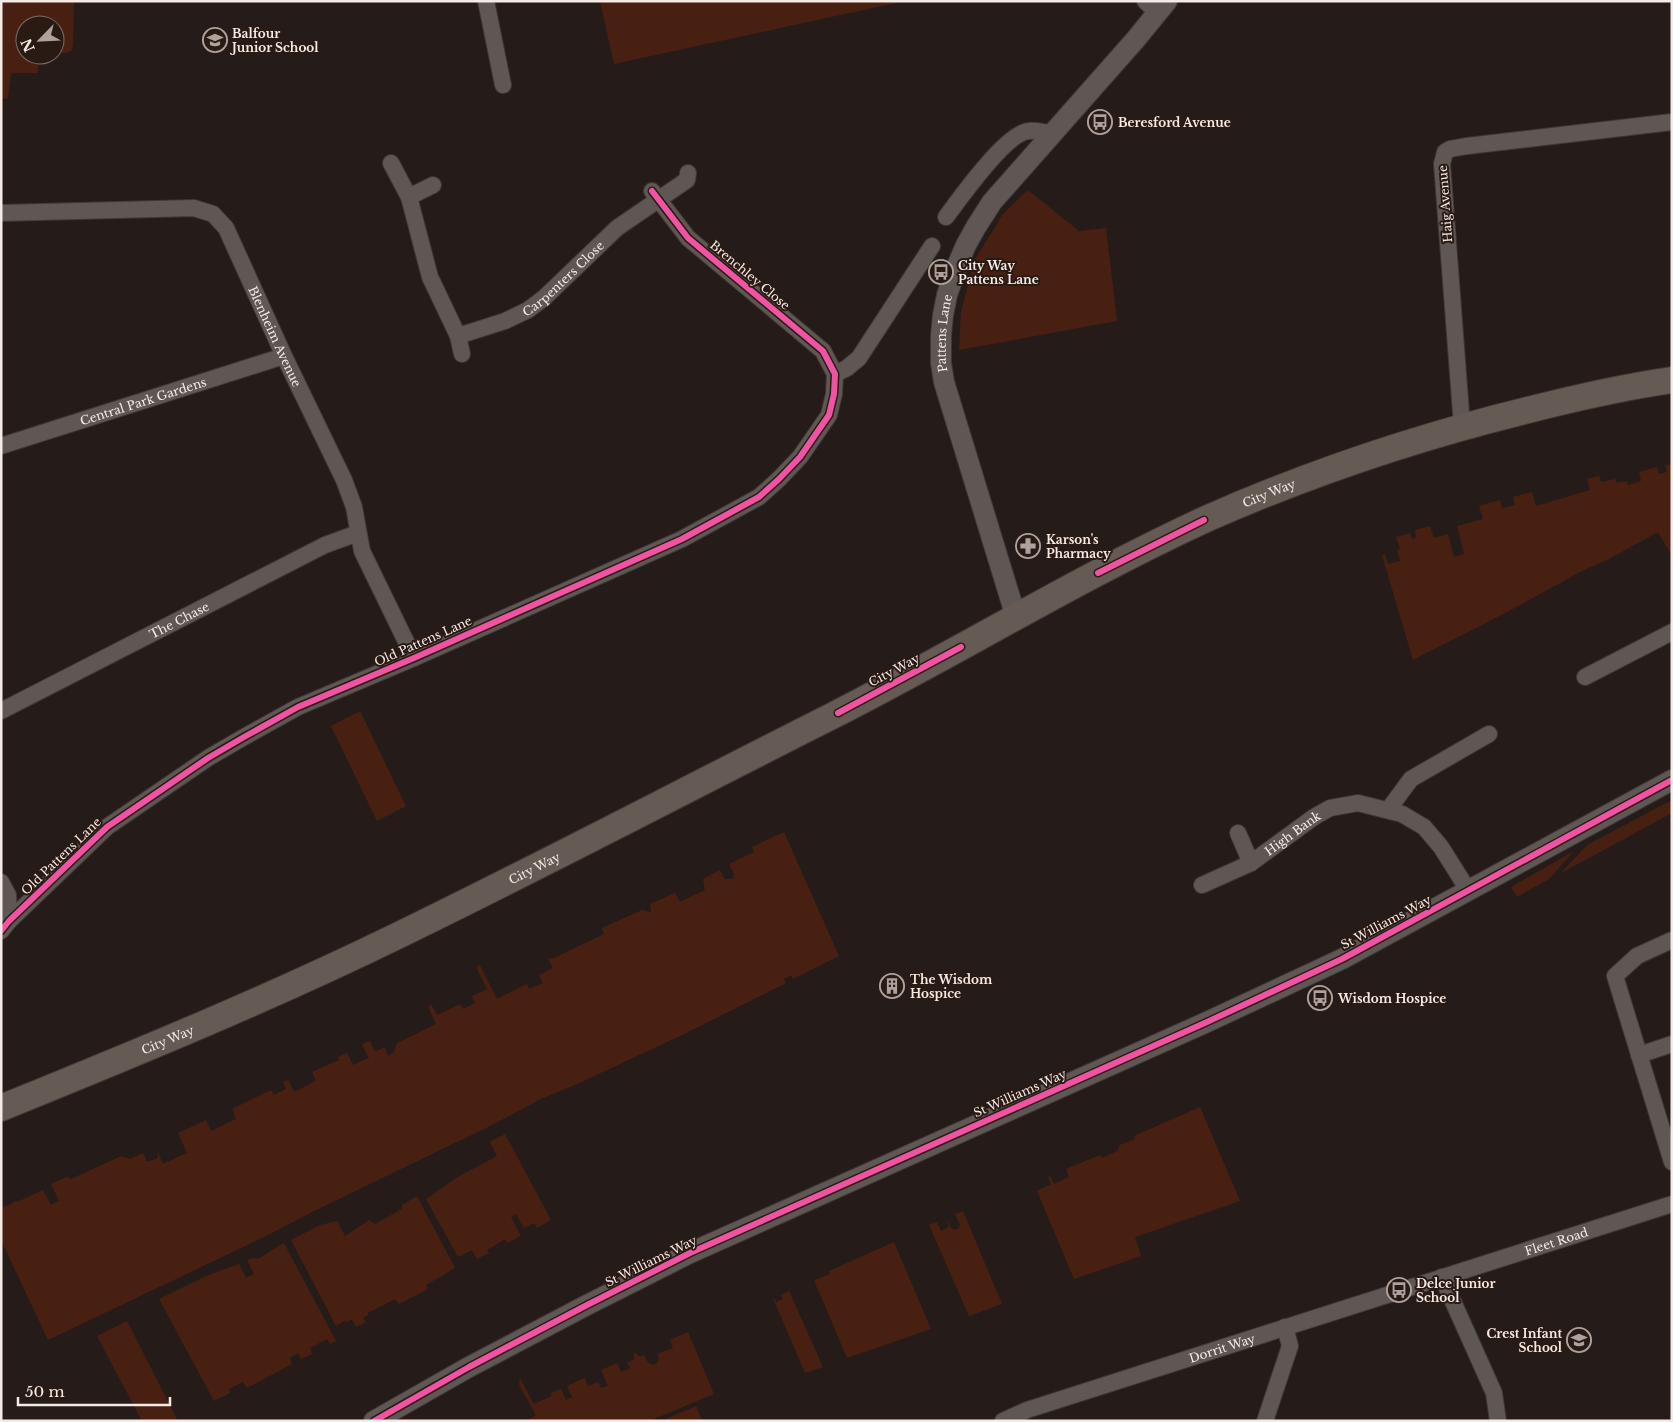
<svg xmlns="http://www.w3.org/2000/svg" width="1673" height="1422" viewBox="0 0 1673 1422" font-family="'Libre Baskerville',serif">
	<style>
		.green { fill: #482012 }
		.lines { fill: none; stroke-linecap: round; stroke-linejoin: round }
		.minor-casing { stroke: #403836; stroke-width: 18 }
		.tertiary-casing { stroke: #403836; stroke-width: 22 }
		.primary-casing { stroke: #403836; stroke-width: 28 }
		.minor { stroke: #5e5754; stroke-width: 16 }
		.tertiary { stroke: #5e5754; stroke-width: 20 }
		.primary { stroke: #665a55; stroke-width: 26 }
		.cycleway-casing { stroke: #2a1a14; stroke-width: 9 }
		.cycleway { stroke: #f153a3; stroke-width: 6 }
		.labels { text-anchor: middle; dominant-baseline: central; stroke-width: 4; stroke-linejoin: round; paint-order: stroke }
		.poi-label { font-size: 12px; font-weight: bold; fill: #f6eae6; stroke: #2a1a14; text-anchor: start }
		.street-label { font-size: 12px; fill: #f6eae6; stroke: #2a1a14 }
	</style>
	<rect width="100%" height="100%" fill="#251c19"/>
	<!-- green -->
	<path class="green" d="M1,1H74L73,46L71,51L65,53L55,52V25H25V55H39L38,73H11L8,99L1,98Z
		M600,1H905L614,64Z
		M1028,190L1079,231L1106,228L1117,321L959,350L961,312L975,259L1003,214Z
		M1672,464V556L1658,532L1607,560L1582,571L1509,611L1413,660L1382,555L1385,554L1388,564L1400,561L1397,550L1400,549L1396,537L1410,533L1412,539L1416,538L1415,530L1430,526L1434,538L1448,534L1454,557L1464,554L1457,526L1483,519L1479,506L1500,500L1502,508L1515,505L1513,497L1532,492L1536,506L1590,490L1587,479L1599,476L1601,482L1615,479L1617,483L1627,481L1628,485L1641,481L1639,472L1657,467L1659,474L1667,472L1665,465Z
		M360,711L406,806L377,821L331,726Z
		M1672,800V813L1561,873L1587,845Z
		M784,832L839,956L793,979L791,975L784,979L786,983L682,1035L575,1085L541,1099L488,1127L314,1211L262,1238L48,1340L1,1240V1208L13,1203L14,1201L17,1202L43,1190L51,1205L59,1201L51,1184L67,1177L71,1179L121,1156L130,1159L143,1153L147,1162L158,1158L157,1154L158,1153L163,1164L187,1153L178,1133L206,1120L211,1131L236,1119L232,1109L271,1090L274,1095L286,1089L283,1082L288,1080L294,1092L316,1081L312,1072L339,1060L338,1057L347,1053L353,1065L369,1058L362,1044L370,1041L375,1052L385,1047L388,1056L394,1052L397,1043L436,1024L428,1007L431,1004L437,1015L460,1004L463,1009L475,1003L472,996L487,989L476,967L480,965L497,999L527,984L529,989L543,983L539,975L553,968L548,959L554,958L604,934L602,928L642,910L651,912L650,904L675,893L680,902L705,890L703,879L720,870L725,879H733L734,874L729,864L754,852L752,847Z
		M1574,851L1549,879L1517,897L1511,887Z
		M1200,1107L1240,1201L1135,1237L1141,1256L1074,1279L1037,1191L1051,1184L1048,1177L1050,1176L1054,1184L1069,1177L1066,1169L1100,1155L1102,1158L1117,1151L1120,1145L1135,1139L1134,1136Z
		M505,1134L551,1220L537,1228L534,1223L524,1228L516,1214L511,1217L521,1236L507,1243L505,1239L487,1250L489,1253L477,1259L472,1250L458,1257L426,1199L456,1178L497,1156L490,1142Z
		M417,1196L455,1268L426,1285L428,1289L399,1304L395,1299L368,1313V1315L363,1318L366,1322L356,1327L352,1319L347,1322L346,1320L336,1326L291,1240L320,1225L337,1221L345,1236L369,1220L375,1224L402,1209V1205Z
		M963,1211L1002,1304L969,1316L929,1225L937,1222L941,1231L949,1227L947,1218L951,1228L955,1230L958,1229L960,1224L955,1214Z
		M894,1242L931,1329L847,1358L814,1280L830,1274L829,1271Z
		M284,1243L336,1341L330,1344L327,1339L310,1348L312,1354L301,1359L298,1353L290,1358L292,1364L247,1388L243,1382L229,1389L230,1393L214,1401L159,1299L206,1276L239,1264L246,1278L254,1274L247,1260L254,1258L258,1259C267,1254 274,1248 284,1243Z
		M789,1291L823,1367L805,1373L773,1298H774L776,1302L783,1299L781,1295Z
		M127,1321L178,1421H142L97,1336Z
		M688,1332L714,1394L649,1421H526L536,1415L519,1385L520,1378L534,1404L552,1396L551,1393L561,1389L566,1400L572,1397L567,1386L585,1378L588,1386L598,1382L601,1388L608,1386L601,1370L617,1363L621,1372L630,1368L627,1363L634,1360V1352L640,1357L644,1355L648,1363L653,1365L657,1363L659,1358L657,1354L673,1348L670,1340Z
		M696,1406L702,1421H661Z"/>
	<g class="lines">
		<defs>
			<g id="minor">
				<path d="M486,1L503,85"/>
				<path d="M1145,1L1157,12"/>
				<path d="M391,163L409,197L430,277L458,336L462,354"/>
				<path d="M409,197L433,185"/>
				<path id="s1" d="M1,213L194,208L213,214L226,228L284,356L344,480L354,507L362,551L414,658"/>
				<path d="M946,217C960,198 1007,132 1029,131C1037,130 1045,133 1053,133"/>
				<path id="s2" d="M458,336L505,321L528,310L544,298L617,228L687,180L688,173"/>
				<path d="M835,374L847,368L859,358L932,246"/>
				<path d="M1462,426L1442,164L1445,152L1450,149L1467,146L1672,122"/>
				<path id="s3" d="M1,446L284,356"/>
				<path d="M1585,677L1672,632"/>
				<path id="s4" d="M1,711L325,545L358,533"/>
				<path d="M1388,810L1411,779L1489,734"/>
				<path d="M1238,833L1251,863"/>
				<path d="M1,882L8,895L9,921"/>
				<path id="s5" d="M1202,885L1251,863L1314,817L1330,808L1358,803L1402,814L1424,827L1441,847L1468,890"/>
				<path d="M1,931L9,921L107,827L208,758L244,737L298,707L414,658L682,539L759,497L779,479L800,457L829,415L834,394L835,374L823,351L688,238L652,191"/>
				<path d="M1672,940L1637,956L1615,976L1672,1162"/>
				<path d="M1639,1055L1672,1044"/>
				<path d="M1442,1277L1494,1393L1498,1421"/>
				<path id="s6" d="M1003,1421L1027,1410L1672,1204"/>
				<path d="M1265,1421L1290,1346L1285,1327"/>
			</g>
			<g id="tertiary">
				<path id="s7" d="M1016,617L944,382L941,363V335L943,315L947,295L957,266L966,245L976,227L992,202L1136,39L1167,1"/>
				<path d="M374,1421L469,1367L587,1305L690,1253L1207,1022L1342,959L1672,780"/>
			</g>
			<g id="primary">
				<path id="s8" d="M1,1108C134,1054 268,999 397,936C543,865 687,789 832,716C958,652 1078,578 1206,519C1310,473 1418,437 1528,410C1575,398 1623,387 1672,380"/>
			</g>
		</defs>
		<!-- minor casing -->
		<use href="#minor" class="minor-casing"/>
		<!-- tertiary casing -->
		<use href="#tertiary" class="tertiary-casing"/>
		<!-- primary casing -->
		<use href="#primary" class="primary-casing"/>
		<!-- minor -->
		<use href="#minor" class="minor"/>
		<!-- tertiary -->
		<use href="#tertiary" class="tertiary"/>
		<!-- primary -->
		<use href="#primary" class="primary"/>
		<defs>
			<path id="cycleway" d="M1098,573L1204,520
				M838,713L961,647
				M1,931L9,921L107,827L208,758L244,737L298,707L414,658L682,539L759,497L779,479L800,457L829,415L834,394L835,374L823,351L688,238L652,191
				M374,1421L469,1367L587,1305L690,1253L1207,1022L1342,959L1672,780"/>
		</defs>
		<!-- cycleway casing -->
		<use href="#cycleway" class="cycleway-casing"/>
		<!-- cycleway -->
		<use href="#cycleway" class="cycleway"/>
	</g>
	<!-- icons -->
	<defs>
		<symbol id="school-ring" viewBox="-11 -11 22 22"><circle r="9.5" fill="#2a1a14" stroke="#ada29e" stroke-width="1.5"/><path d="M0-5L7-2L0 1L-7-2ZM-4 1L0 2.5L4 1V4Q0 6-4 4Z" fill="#ada29e"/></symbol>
		<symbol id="bus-ring" viewBox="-11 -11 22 22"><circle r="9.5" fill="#2a1a14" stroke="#ada29e" stroke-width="1.5"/><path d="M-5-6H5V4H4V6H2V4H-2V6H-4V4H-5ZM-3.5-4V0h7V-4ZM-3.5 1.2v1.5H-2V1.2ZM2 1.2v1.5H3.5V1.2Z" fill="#ada29e"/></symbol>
		<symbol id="pharmacy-ring" viewBox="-11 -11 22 22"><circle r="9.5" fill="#2a1a14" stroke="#ada29e" stroke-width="1.5"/><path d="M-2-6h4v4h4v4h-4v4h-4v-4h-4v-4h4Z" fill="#ada29e"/></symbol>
		<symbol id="building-ring" viewBox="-11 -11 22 22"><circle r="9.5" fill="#2a1a14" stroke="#ada29e" stroke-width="1.5"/><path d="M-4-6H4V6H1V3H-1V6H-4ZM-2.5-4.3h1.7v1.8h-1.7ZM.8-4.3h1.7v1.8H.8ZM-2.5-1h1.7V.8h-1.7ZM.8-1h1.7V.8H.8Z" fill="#ada29e"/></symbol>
	</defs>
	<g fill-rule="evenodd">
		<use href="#school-ring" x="201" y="26" width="28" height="28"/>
		<use href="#bus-ring" x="1086" y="108" width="28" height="28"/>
		<use href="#bus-ring" x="927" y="258" width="28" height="28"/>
		<use href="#pharmacy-ring" x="1014" y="532" width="28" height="28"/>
		<use href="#building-ring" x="878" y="972" width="28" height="28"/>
		<use href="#bus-ring" x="1306" y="984" width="28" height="28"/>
		<use href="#bus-ring" x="1385" y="1276" width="28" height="28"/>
		<use href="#school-ring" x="1565" y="1326" width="28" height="28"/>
	</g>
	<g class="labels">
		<!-- poi labels -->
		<g class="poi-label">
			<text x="232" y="33">Balfour<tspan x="232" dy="14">Junior School</tspan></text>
			<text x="1118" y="122">Beresford Avenue</text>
			<text x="958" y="265">City Way<tspan x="958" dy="14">Pattens Lane</tspan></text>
			<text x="1046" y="539">Karson's<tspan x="1046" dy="14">Pharmacy</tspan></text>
			<text x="910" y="979">The Wisdom<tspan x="910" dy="14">Hospice</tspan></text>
			<text x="1338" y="998">Wisdom Hospice</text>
			<text x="1416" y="1283">Delce Junior<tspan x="1416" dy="14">School</tspan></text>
			<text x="1562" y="1333" text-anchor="end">Crest Infant<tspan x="1562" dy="14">School</tspan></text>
		</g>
		<!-- street labels -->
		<g class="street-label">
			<text transform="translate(1445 204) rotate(-94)">Haig Avenue</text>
			<text transform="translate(750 275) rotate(40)">Brenchley Close</text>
			<text stroke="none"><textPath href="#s2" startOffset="122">Carpenters Close</textPath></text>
			<text stroke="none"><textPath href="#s7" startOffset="295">Pattens Lane</textPath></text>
			<text stroke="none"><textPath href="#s1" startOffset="351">Blenheim Avenue</textPath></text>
			<text stroke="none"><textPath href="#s3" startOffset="149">Central Park Gardens</textPath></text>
			<text stroke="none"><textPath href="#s8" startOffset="1410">City Way</textPath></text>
			<text stroke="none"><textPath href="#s4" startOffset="200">The Chase</textPath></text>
			<text transform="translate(423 641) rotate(-24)">Old Pattens Lane</text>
			<text transform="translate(894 670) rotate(-28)">City Way</text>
			<text stroke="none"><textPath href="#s5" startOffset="105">High Bank</textPath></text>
			<text transform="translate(61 856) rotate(-44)">Old Pattens Lane</text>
			<text stroke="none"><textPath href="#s8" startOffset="585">City Way</textPath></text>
			<text transform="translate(1386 922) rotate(-28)">St Williams Way</text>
			<text stroke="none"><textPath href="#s8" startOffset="180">City Way</textPath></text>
			<text transform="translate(1020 1093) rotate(-24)">St Williams Way</text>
			<text stroke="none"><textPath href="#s6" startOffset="582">Fleet Road</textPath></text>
			<text transform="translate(651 1261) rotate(-26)">St Williams Way</text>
			<text stroke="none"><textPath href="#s6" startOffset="231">Dorrit Way</textPath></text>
		</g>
	</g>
	<!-- border -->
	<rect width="1673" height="1422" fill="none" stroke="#f6eae6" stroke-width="5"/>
	<!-- north arrow -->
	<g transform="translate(40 40) rotate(246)"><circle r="24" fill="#2a1a14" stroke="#7c6d68"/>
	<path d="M0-4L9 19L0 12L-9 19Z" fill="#ada29e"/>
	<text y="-8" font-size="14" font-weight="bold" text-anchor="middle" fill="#f6eae6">N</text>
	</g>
	<!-- scale -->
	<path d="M18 1397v8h152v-8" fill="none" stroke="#f6eae6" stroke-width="2.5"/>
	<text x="25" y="1397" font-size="15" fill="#f6eae6" stroke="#2a1a14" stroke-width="4" paint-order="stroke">50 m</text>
</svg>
